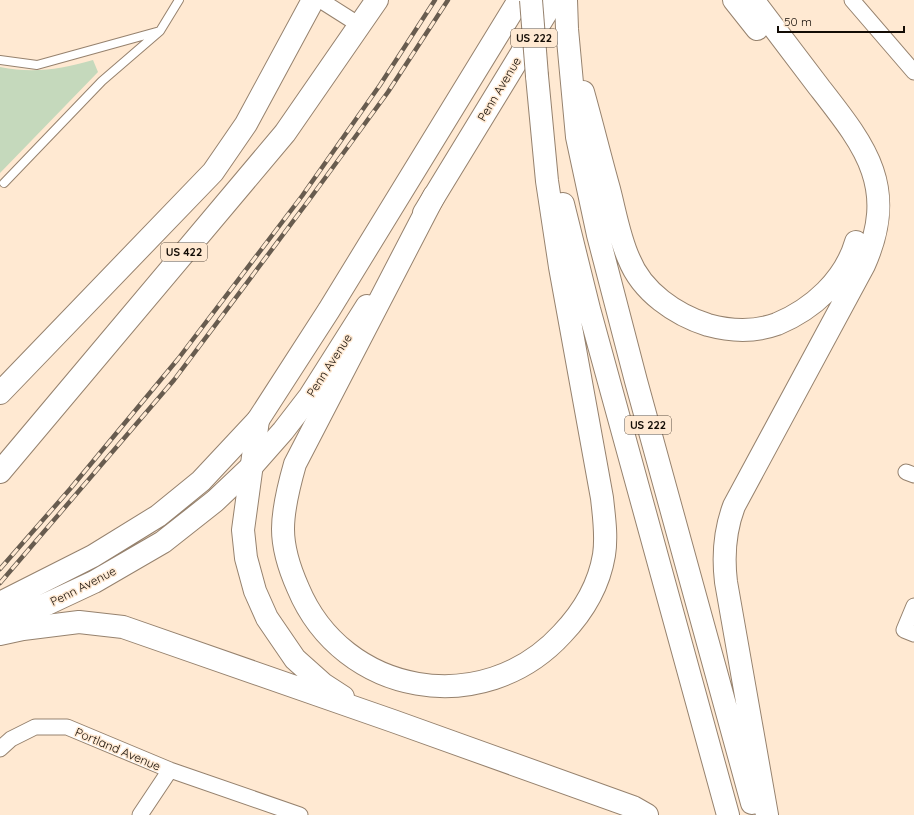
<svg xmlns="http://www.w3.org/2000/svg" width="914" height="815" viewBox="0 0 914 815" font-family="Quicksand,sans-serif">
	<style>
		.green { fill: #c5d9bc }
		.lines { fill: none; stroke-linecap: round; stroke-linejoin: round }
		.lane-casing { stroke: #96826e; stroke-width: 10 }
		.street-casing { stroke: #96826e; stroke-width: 17 }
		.primary-casing { stroke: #96826e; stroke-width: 24 }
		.highway-casing { stroke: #96826e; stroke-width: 24 }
		.lane { stroke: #fff; stroke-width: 8 }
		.street { stroke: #fff; stroke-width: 15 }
		.primary { stroke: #fff; stroke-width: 22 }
		.highway { stroke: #fff; stroke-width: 22 }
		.rail-casing { stroke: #685c4f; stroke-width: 4.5 }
		.rail { stroke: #ffe9d2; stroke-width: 3; stroke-dasharray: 9; stroke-linecap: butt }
		.highway-bridge-casing { stroke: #96826e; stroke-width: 24; stroke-linecap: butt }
		.highway-bridge { stroke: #fff; stroke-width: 22 }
		.labels { text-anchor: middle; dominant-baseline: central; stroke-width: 3; stroke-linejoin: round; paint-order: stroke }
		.shield { fill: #ffe9d2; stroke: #5a4e42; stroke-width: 1 }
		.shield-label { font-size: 11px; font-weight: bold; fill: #130c05 }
		.street-label { font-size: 12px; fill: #130c05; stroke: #ffe9d2 }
	</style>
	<rect width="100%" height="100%" fill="#ffe9d2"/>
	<!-- green -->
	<path class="green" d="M93,60L98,72L0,173V67C35,74 60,69 93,60Z"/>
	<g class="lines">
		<defs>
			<path id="lane" d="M0,60L37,65L160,31L179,0
				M4,183L102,81L160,31"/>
			<path id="street" d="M320,0L361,26
				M852,0L914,72
				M906,472L914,475
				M914,606L904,630L914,634
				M0,749L11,739L35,727H67L170,770L300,815
				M140,815L170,770"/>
			<path id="primary" d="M424,213L554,0
				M0,603L93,556L158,516L201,481L258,420L329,310L519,0
				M0,626L94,582L163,542L215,501L253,465L283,431L310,396L367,306"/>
			<path id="highway" d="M566,0L567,29L577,137L598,235L636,381L752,803
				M734,0L757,29
				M753,0C775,29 797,58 819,87C865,146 899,187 864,265L734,506C725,530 723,557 726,582L767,815
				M583,92C592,124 600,157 609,189C615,212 619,237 629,259C642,292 676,315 708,325C730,331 755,332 777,324C813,309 845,280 856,242
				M434,196L295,464C289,485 283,508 283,529C283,549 290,570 298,588C343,696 483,720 562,634C583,612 599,585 604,555C607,536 604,517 602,498L560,267L547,181L537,76
				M563,204L589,309L728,815
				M0,393L213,172L246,124L313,0
				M258,420L243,530L246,558L255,591L267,618L295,659L323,684L343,697
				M0,472L285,133L377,0
				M0,634L23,629L79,622L123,627L393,721L633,807L647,815"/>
		</defs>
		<!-- lane casing -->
		<use href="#lane" class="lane-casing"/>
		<!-- street casing -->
		<use href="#street" class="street-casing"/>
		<!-- primary casing -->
		<use href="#primary" class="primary-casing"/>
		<!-- highway casing -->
		<use href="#highway" class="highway-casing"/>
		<!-- lane -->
		<use href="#lane" class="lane"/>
		<!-- street -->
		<use href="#street" class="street"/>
		<!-- primary -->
		<use href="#primary" class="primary"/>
		<!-- highway -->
		<use href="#highway" class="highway"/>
		<defs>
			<path id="rail" d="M0,569L70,489L178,359L302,196L380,85L435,0
				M0,583L174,380L309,200L388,92L448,0"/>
		</defs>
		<!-- rail casing -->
		<use href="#rail" class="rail-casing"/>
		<!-- rail -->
		<use href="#rail" class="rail"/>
		<defs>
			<path id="highway-bridge" d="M531,0L537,76"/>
		</defs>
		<!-- highway-bridge casing -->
		<use href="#highway-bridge" class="highway-bridge-casing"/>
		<!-- highway-bridge -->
		<use href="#highway-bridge" class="highway-bridge"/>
	</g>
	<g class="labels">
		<!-- shield labels -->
		<g class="shield">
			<rect x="511" y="29" width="46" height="18" rx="3"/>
			<rect x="161" y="243" width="46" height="18" rx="3"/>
			<rect x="625" y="416" width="46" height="18" rx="3"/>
		</g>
		<g class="shield-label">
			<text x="534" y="38">US 222</text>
			<text x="184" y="252">US 422</text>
			<text x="648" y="425">US 222</text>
		</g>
		<!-- street labels -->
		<g class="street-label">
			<text transform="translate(499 89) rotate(-59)">Penn Avenue</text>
			<text transform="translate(329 365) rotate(-57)">Penn Avenue</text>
			<text transform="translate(83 586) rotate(-27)">Penn Avenue</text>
			<text transform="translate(118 749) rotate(23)">Portland Avenue</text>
		</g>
	</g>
	<!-- scale -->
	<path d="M778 26v6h126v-6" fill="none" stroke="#130c05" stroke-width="2"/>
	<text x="784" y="26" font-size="12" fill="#130c05" stroke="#ffe9d2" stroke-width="3" paint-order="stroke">50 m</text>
</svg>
